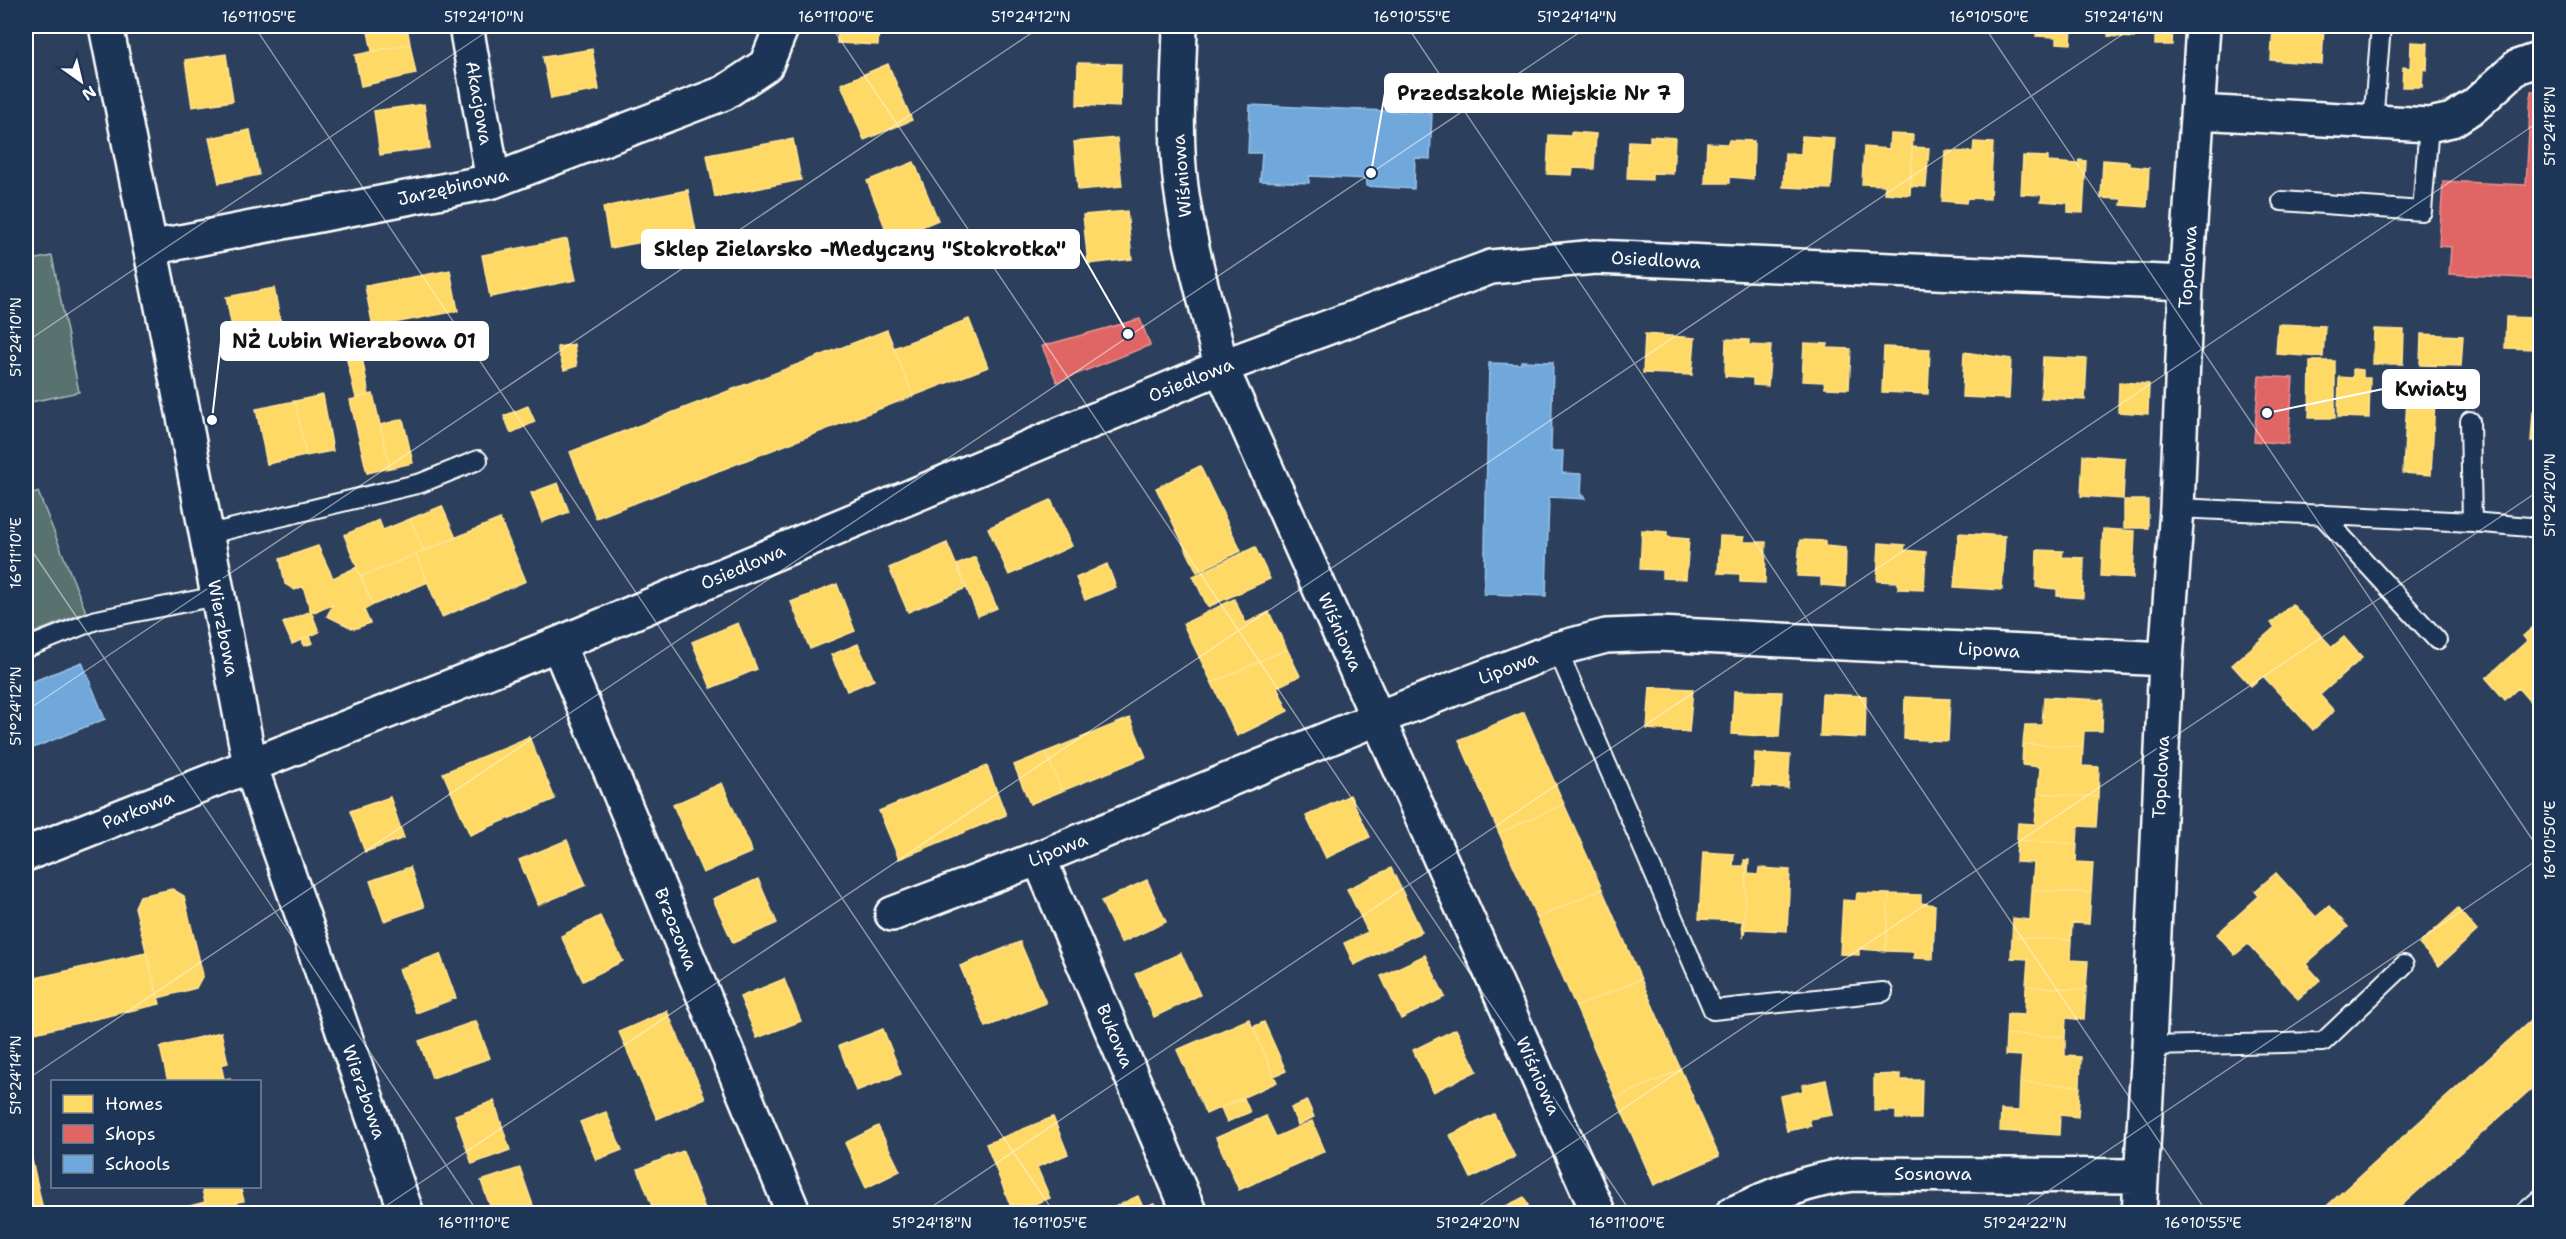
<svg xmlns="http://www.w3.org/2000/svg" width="2566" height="1239" viewBox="0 0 2566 1239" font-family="'Shantell Sans',sans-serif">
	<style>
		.green { fill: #58726f; stroke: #acb8b7; stroke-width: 1.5 }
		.homes { fill: #ffd966; stroke: #ffe494; stroke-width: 1.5 }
		.shops { fill: #e06666; stroke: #e99494; stroke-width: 1.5 }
		.schools { fill: #6fa8dc; stroke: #9ac2e6; stroke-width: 1.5 }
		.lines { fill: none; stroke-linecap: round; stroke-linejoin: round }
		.lane-casing { stroke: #fff; stroke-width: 22 }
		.street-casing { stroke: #fff; stroke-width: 38 }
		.lane { stroke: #1d3557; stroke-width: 18 }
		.street { stroke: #1d3557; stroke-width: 33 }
		.ticks { fill: none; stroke: #fff; stroke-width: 1.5; stroke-opacity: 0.45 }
		.labels { text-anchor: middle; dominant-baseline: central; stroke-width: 6; stroke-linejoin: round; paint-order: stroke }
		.street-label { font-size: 18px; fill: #fff; stroke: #1d3557 }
		.leader { fill: none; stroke: #fff; stroke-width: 2 }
		.callout-dot { fill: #fff; stroke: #1d3557; stroke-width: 2 }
		.callout { fill: #fff; stroke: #fff; stroke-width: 2 }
		.callout-label { font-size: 20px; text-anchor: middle; font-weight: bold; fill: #111 }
		.neatline { fill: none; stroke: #fff; stroke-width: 2 }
		.ticks-label { font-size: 15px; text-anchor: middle; fill: #fff }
	</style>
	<rect width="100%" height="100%" fill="#2c3f5c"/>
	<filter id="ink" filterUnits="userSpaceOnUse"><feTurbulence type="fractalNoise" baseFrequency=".0167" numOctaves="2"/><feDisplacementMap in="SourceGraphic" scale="12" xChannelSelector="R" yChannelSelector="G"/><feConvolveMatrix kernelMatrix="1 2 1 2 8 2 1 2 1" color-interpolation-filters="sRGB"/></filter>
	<g filter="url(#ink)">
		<!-- green -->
		<path class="green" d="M52,256L79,392L26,403V261Z
			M38,492L86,612L26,636V497Z"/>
		<!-- homes -->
		<path class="homes" d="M375,26H407L410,44L372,51L367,27Z
			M838,26H879L878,45L837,43Z
			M1871,26H1920H1896V34L1870,33Z
			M1950,26H1974V29L1950,27Z
			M2037,26H2072L2071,44L2057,43V37L2036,36Z
			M2109,26H2155V34L2134,33V38L2108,36Z
			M2155,26H2173L2172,45H2155Z
			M2273,26H2324L2322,64L2271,60Z
			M2411,42L2428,43L2427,70L2423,69L2422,87H2402L2403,67L2410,68Z
			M410,44L416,74L361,86L355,55Z
			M592,49L599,90L551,99L543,57Z
			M226,54L233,101L192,107L185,60Z
			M1078,63L1121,64L1120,107L1077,105Z
			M888,64L912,120L864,140L841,84Z
			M424,104L430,148L380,155L374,111Z
			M250,130L259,175L219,183L209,138Z
			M1571,132L1596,134L1594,169L1573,168L1572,175L1547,174L1549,135L1571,136Z
			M1890,134L1913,135L1910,195L1884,193L1885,185L1862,184L1864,147L1889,149Z
			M1650,136L1675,138L1673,174L1652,173V180L1627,179L1629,141L1650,142Z
			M1802,136L1835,138L1831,189L1783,187L1785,153L1801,154Z
			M1117,138L1122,186L1078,190L1074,142Z
			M793,139L801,180L715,197L707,155Z
			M1729,140L1754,141L1753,179L1730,177V183H1705L1707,143L1728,144Z
			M1974,142L1993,143L1990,199L1967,198L1966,203L1942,201L1945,151L1973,152Z
			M1912,147L1929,148L1926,187L1910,186Z
			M2023,156L2048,157V162L2078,164L2079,160L2086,161L2083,213L2068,212V203L2041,201L2042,195L2021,194Z
			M2103,160L2129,162V166L2149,168L2147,207L2121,205L2122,199L2101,198Z
			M914,162L938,220L890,240L867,181Z
			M688,190L696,232L610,248L603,207Z
			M1127,211L1132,259L1088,264L1083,215Z
			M567,239L576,280L490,297L482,255Z
			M450,270L458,311L373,327L365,286Z
			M274,288L283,334L235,343L226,297Z
			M2506,317L2536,318L2535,349L2505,348Z
			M969,319L988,367L913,396L894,348Z
			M2278,324L2325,326L2323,357L2276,354Z
			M2374,329L2404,330L2403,364H2373Z
			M887,330L913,396L596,518L570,452Z
			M1645,334L1695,338L1692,375L1643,373Z
			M2421,334L2463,336L2461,366L2420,365Z
			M1726,339L1749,340V345L1771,346L1768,386L1753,385V378L1725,376Z
			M1804,343L1828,344L1827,348L1851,349L1849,389L1825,388L1824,382L1802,381Z
			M574,344L577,366L564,370L557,347Z
			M1884,347L1930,349L1928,394L1882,392Z
			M361,352L369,395L356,398L346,356Z
			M1964,352L2011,359L2009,399L1962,397Z
			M2043,357L2087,359L2085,400L2041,398Z
			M2310,361H2335V418H2309Z
			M2353,369L2363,370V378H2370L2369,418L2338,417L2339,377L2353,378Z
			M2119,382L2149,384L2148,414L2118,412Z
			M373,394L390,468L367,473L350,400Z
			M323,395L333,451L306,456L295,401Z
			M2407,398L2435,400L2431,475L2403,473Z
			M295,401L306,456L267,464L256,409Z
			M528,406L535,422L511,433L504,416Z
			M2533,412L2540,413V441H2531Z
			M403,419L413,463L390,468L380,425Z
			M2083,455L2125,458L2123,499L2081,496Z
			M1200,466L1241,551L1197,572L1156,488Z
			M558,483L569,512L542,522L531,493Z
			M1051,500L1072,546L1009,575L988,528Z
			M2124,500H2148V528H2124Z
			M442,506L456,538L424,551L410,519Z
			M410,519L424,551L361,577L344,535L379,520L383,530Z
			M500,519L526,581L442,617L416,554Z
			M2103,529L2135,531L2133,578L2101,576Z
			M1642,530L1667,532V537L1689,539L1686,579L1662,578V570L1640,569Z
			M1959,533L2005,536L2002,590L1954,587Z
			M1720,536L1744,537V542H1766L1765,583L1740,582V574L1718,573Z
			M1800,540L1825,541V546L1846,548L1845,587L1821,585V577L1797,576Z
			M947,543L966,588L908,612L889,568Z
			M1879,543L1905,545L1904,550L1926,552L1924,590L1898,589V582L1877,581Z
			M318,546L333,578L357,567L373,605L364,610L370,623L354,629L327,616L333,605L311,613L303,586L295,590L285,584L280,559Z
			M1255,547L1270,579L1208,607L1193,576Z
			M2037,550L2063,551L2062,557L2084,558L2083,598L2057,596V589L2036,587Z
			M416,554L428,582L373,605L361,577Z
			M975,557L997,608L978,616L957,565Z
			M1107,564L1116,587L1085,600L1076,578Z
			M837,584L855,631L810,649L791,602Z
			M1234,599L1246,623L1269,612L1287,649L1212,683L1183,624Z
			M2292,604L2332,647L2344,637L2362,658L2320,695L2334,711L2313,730L2263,676L2251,686L2232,665L2275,627L2271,623Z
			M311,611L319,632L292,644L283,623Z
			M2540,621V713L2518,688L2505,700L2486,678L2527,641L2523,636Z
			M738,623L757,669L711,688L692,642Z
			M310,636L313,643L304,646L302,639Z
			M858,644L874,680L847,691L831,655Z
			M1287,649L1300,676L1277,687L1288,711L1237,736L1212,683Z
			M1650,687L1693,689L1689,732L1647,729Z
			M1734,691L1782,692L1779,737L1732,734Z
			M1822,694L1866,696L1865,738L1820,736Z
			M1905,697L1950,699L1948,741L1904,739Z
			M2044,697L2103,700L2102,731H2084L2083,747L2023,744L2025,725H2042Z
			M1524,712L1564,804L1499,833L1459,740Z
			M1130,718L1146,757L1062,791L1046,752Z
			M529,737L555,799L470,835L443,773Z
			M2023,744L2083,747L2082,766L2099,767L2098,797L2038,793L2040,767L2022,765Z
			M1046,752L1062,791L1030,804L1014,765Z
			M1755,753L1790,755L1788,788L1753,786Z
			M987,766L1006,815L899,859L879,811Z
			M722,783L752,852L703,873L673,805Z
			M2038,793L2098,797L2096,827L2078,826L2077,844L2017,840L2018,823L2035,824Z
			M1350,795L1370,837L1326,858L1306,816Z
			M390,797L404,838L365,852L350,811Z
			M1564,804L1602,889L1537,918L1499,833Z
			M567,840L586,885L538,905L519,860Z
			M2017,840L2077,844L2076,862L2093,863L2091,893L2032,890L2034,863L2016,862Z
			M1703,852L1734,854L1733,866H1744V860H1747L1743,938L1742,921L1699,919Z
			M1747,860H1749L1748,874L1758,875L1759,868L1790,870L1787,931L1745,929L1743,938Z
			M410,867L424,907L384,921L370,881Z
			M1391,868L1422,932L1354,965L1344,943L1368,932L1347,889Z
			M2276,873L2316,917L2329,906L2348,927L2306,964L2320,980L2298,999L2248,944L2235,955L2217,934L2259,896L2255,891Z
			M758,879L777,923L733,943L713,899Z
			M1147,880L1166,922L1121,943L1101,901Z
			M172,889L184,896L203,975L196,988L158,998L135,907L140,896Z
			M1602,889L1641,979L1576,1007L1537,918Z
			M2032,890L2091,893L2089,924L2072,923L2071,940L2012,937L2013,918L2030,920Z
			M1857,893L1889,894L1886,951L1859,949V955L1840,954L1843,900L1856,901Z
			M1889,894L1921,895V903L1935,905L1933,959L1914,958V952L1886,951Z
			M2458,909L2477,931L2439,966L2419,944Z
			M600,916L623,961L583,981L561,936Z
			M2012,937L2071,940L2070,960L2088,961L2086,990L2026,986L2028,959L2011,958Z
			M1020,942L1046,1003L986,1027L960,966Z
			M146,953L160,1004L26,1035V980Z
			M1181,953L1200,995L1154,1017L1135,974Z
			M440,954L456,998L416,1013L399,969Z
			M1425,955L1445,997L1401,1019L1381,976Z
			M784,979L801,1021L757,1038L740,997Z
			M1641,979L1681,1070L1616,1098L1576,1007Z
			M2026,986L2086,990L2084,1020L2066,1018L2065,1037L2006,1034L2007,1014L2025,1015Z
			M667,1011L705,1098L657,1119L619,1032Z
			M2540,1012V1081L2392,1214H2318Z
			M1249,1019L1277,1082L1206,1114L1177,1050Z
			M476,1021L490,1058L432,1078L419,1041Z
			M1264,1022L1286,1071L1274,1076L1253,1027Z
			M883,1029L901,1074L856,1091L839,1046Z
			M1456,1029L1477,1071L1433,1092L1413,1050Z
			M221,1032L228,1063L221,1065L224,1079L230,1078L231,1082H168L160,1047Z
			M2006,1034L2065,1037V1056L2081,1057L2080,1086L2020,1082L2022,1056L2005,1055Z
			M1681,1070L1719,1156L1654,1185L1616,1098Z
			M1900,1074V1080H1922L1921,1119H1896V1111H1874V1075Z
			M1826,1080L1833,1115L1809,1119L1811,1126L1787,1131L1780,1096L1803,1091L1802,1085Z
			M2020,1082L2080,1086L2078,1117L2060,1115L2059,1135L2000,1131L2001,1110L2019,1111Z
			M1244,1098L1250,1112L1227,1122L1221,1108Z
			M494,1101L510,1150L472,1164L455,1115Z
			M1307,1101L1314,1117L1298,1125L1291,1108Z
			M606,1112L622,1150L596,1160L580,1122Z
			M1494,1114L1515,1157L1471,1178L1450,1135Z
			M1266,1116L1276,1137L1312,1121L1325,1151L1239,1190L1216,1138Z
			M1053,1117L1068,1154L1037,1167L1050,1198L1013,1212L986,1144Z
			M878,1126L900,1171L866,1188L845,1143Z
			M26,1133L44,1214H26Z
			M683,1151L707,1214H655L638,1169Z
			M520,1168L536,1214H493L481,1181Z
			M201,1186H240L244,1201L237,1202L240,1214H188L186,1207L205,1202Z
			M1138,1196L1146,1214H1109L1108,1210Z
			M1524,1197L1532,1214H1490Z
			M1154,1204L1158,1214H1146L1144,1208Z"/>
		<!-- shops -->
		<path class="shops" d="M2531,91H2540V279L2449,274L2451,247L2439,246L2443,181L2526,185Z
			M1140,319L1150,345L1057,382L1042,346Z
			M2259,376L2293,378L2288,444L2254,441Z"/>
		<!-- schools -->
		<path class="schools" d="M1494,26H1522V29L1494,28Z
			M1250,105L1432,113L1430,159L1415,158L1414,189L1366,186L1367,179L1309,176V183L1260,181L1262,153H1248Z
			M1521,361L1553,362L1551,451H1563L1562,473L1582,474L1581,496H1584L1585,499L1549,497L1546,596L1484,594L1489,363L1521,364Z
			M82,662L105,719L26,751V684Z"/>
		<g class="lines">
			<defs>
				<path id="lane" d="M2373,123L2381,26
					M2282,201L2422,211L2429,125
					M2470,421L2472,522
					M2177,508L2472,522L2540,528
					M2321,514L2437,640
					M205,535L421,483L478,460
					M26,648L96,620L217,596
					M1557,649L1713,1010L1883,992
					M2149,1046L2323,1042L2404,965
					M2523,1214L2540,1199"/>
				<path id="street" d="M106,26L188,437L250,765L407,1214
					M466,26L493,181
					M1180,26C1179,79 1174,133 1181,187C1189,248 1208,307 1221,367L1599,1214
					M2199,112L2429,125L2452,120L2475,105L2517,67L2540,59
					M150,248L493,181L724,93L766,65L782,26
					M558,644L794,1214
					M26,854L558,644L1221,367L1491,267L1595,257L2186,283
					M1039,858L1190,1214
					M892,914L1039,858L1378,718L1557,649L1606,636L1658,634L2166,659
					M1732,1214C1775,1194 1807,1180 1854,1174L2140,1176
					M2139,1214L2149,1046L2166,659L2177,508L2186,283L2203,26"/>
			</defs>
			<!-- lane casing -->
			<use href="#lane" class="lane-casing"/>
			<!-- street casing -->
			<use href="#street" class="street-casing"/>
			<!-- lane -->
			<use href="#lane" class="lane"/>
			<!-- street -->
			<use href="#street" class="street"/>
		</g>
	</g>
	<!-- ticks -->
	<path class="ticks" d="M254,26L1055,1214M831,26L1632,1214M1407,26L2208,1214M1984,26L2540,851M26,342L495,26M26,542L479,1214M26,711L1042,26M26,1080L1589,26M374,1214L2135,26M921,1214L2540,121M1467,1214L2540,490M2014,1214L2540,858"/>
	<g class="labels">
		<!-- street labels -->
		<g class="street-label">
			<text transform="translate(479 103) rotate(80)">Akacjowa</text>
			<text transform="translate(1182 176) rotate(-95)">Wiśniowa</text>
			<text transform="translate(453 187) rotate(-13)">Jarzębinowa</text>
			<text transform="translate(1656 260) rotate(3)">Osiedlowa</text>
			<text transform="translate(2188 267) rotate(-86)">Topolowa</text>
			<text transform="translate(1191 380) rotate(-22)">Osiedlowa</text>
			<text transform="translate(743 567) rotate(-23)">Osiedlowa</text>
			<text transform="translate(223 628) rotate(79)">Wierzbowa</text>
			<text transform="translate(1340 632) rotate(66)">Wiśniowa</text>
			<text transform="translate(1989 650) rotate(3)">Lipowa</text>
			<text transform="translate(1508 668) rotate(-21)">Lipowa</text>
			<text transform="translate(2161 777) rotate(-87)">Topolowa</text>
			<text transform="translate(138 810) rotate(-22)">Parkowa</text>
			<text transform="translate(1058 850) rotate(-22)">Lipowa</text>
			<text transform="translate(676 929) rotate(68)">Brzozowa</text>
			<text transform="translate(1115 1036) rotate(67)">Bukowa</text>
			<text transform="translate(1538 1076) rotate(66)">Wiśniowa</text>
			<text transform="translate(364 1092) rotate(71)">Wierzbowa</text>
			<text x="1933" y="1174">Sosnowa</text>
		</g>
	</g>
	<!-- callouts -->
	<path class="leader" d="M1371 173L1385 93M1128 334L1079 249M212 420L221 341M2267 413L2383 389"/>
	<g class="callout-dot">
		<circle cx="1371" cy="173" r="6"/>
		<circle cx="1128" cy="334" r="6"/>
		<circle cx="212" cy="420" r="6"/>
		<circle cx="2267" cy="413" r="6"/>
	</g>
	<g class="callout">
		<rect x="1385" y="74" width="298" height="38" rx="6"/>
		<rect x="642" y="230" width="437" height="38" rx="6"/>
		<rect x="221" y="322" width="267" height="38" rx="6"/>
		<rect x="2383" y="370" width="96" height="38" rx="6"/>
	</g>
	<g class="callout-label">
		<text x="1534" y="100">Przedszkole Miejskie Nr 7</text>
		<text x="860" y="256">Sklep Zielarsko -Medyczny "Stokrotka"</text>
		<text x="354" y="348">NŻ Lubin Wierzbowa 01</text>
		<text x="2431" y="396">Kwiaty</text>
	</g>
	<!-- margin -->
	<rect width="2566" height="1239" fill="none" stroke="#1d3557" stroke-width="66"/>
	<!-- legend -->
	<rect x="51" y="1080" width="210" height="108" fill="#1d3557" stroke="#77869a" stroke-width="1.5"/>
	<rect x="63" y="1095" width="30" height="18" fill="#ffd966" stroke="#77869a" stroke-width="1.5"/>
	<text x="105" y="1110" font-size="18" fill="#ffffff">Homes</text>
	<rect x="63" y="1125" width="30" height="18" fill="#e06666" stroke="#77869a" stroke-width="1.5"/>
	<text x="105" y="1140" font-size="18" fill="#ffffff">Shops</text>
	<rect x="63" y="1155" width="30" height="18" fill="#6fa8dc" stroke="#77869a" stroke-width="1.5"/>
	<text x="105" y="1170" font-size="18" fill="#ffffff">Schools</text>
	<!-- north arrow -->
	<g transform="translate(81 81) rotate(146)" stroke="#1d3557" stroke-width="4.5" paint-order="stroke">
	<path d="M0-4.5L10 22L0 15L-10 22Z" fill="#ffffff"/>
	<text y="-9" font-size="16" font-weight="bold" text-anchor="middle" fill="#ffffff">N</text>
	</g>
	<rect x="33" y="33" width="2500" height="1173" class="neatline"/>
	<g class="ticks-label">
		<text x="259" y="22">16°11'05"E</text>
		<text x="484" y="22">51°24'10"N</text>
		<text x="836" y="22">16°11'00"E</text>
		<text x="1031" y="22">51°24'12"N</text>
		<text x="1412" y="22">16°10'55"E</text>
		<text x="1577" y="22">51°24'14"N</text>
		<text x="1989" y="22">16°10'50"E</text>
		<text x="2124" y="22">51°24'16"N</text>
		<text transform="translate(2550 126) rotate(-90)" y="5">51°24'18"N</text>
		<text transform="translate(16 337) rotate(-90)" y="5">51°24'10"N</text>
		<text transform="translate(2550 495) rotate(-90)" y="5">51°24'20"N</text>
		<text transform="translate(16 553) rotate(-90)" y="5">16°11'10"E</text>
		<text transform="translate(16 706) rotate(-90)" y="5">51°24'12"N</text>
		<text transform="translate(2550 840) rotate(-90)" y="5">16°10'50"E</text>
		<text transform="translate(16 1075) rotate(-90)" y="5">51°24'14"N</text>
		<text x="474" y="1228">16°11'10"E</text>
		<text x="932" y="1228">51°24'18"N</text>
		<text x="1050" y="1228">16°11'05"E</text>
		<text x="1478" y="1228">51°24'20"N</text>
		<text x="1627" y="1228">16°11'00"E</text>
		<text x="2025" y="1228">51°24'22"N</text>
		<text x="2203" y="1228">16°10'55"E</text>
	</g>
</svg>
